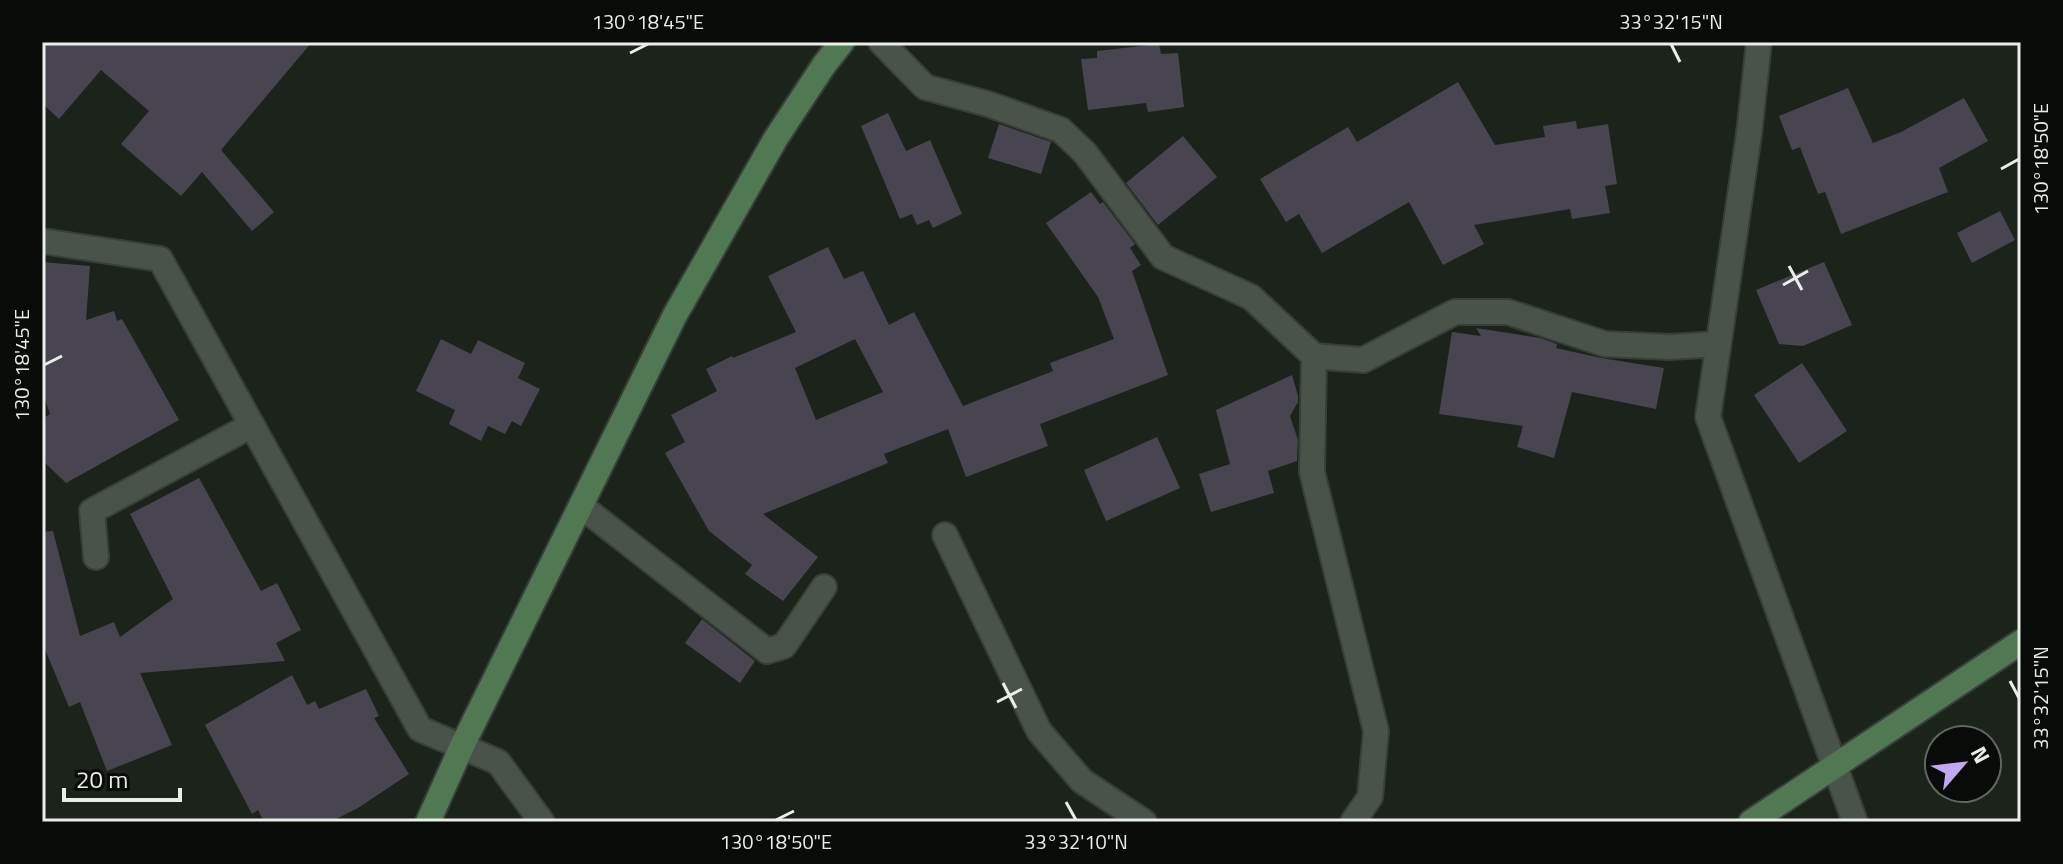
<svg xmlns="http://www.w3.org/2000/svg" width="2063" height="864" viewBox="0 0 2063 864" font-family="'Titillium Web',sans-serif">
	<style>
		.building { fill: #494550; fill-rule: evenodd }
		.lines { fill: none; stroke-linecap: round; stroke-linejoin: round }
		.street-casing { stroke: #383e38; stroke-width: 28 }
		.secondary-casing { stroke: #383e38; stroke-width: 28 }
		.street { stroke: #4a534a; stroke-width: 24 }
		.secondary { stroke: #507853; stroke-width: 24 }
		.ticks { fill: none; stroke: #e9eee9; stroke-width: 3 }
		.neatline { fill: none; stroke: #e9eee9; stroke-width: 3 }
		.ticks-label { font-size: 20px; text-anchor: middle; fill: #e9eee9 }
	</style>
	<rect width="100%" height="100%" fill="#1b231b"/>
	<!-- building -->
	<path class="building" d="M42,42H312L221,150L274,212L252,231L202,172L181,196L121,144L149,111L101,70L59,119L42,103Z
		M1159,44L1161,54L1178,53L1184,107L1148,112L1146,103L1088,110L1081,59L1097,58V51Z
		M1458,82L1495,145L1545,137L1543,126L1576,121L1577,129L1608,124L1617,184L1605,186L1610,213L1572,219L1570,209L1474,225L1484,244L1443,265L1409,202L1322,253L1299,214L1286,222L1260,179L1348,127L1357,142Z
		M1848,88L1873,143L1901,132L1964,98L1988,141L1939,168L1948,192L1841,234L1825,192L1818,194L1800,147L1792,150L1779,116Z
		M888,113L906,151L930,140L962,214L933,228L929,220L917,225L912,214L900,219L861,126Z
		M999,124L1051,142L1041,174L988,158Z
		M1183,136L1217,177L1158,225L1126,183Z
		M1091,192L1100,204L1103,202L1135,244L1130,248L1141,265L1132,271L1168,375L1040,424L1048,446L966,477L948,429L884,454L888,463L763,514L818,557L783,601L745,574L752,565L709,531L665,453L685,442L671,415L717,391L706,369L732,356L733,358L796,332L768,276L828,247L844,279L863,271L889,325L914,312L963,406L1053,371L1050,363L1114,339L1098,297L1046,223ZM855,339L883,392L816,420L795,368Z
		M2000,211L2015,240L1972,263L1957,233Z
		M42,262L90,266L86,320L114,311L117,321L122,319L179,420L66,483L42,460V419L50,414L42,391Z
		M1824,262L1852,325L1803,346L1779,344L1756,290Z
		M1476,328L1540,338L1557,344L1556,348L1601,358L1664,368L1656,409L1572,392L1554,458L1517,447L1523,426L1439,414L1452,332L1481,336Z
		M441,339L471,354L478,340L525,363L518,378L540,389L521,426L512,421L505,434L488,426L481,441L449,424L455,410L416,391Z
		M1802,363L1847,431L1799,463L1754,395Z
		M1292,375L1298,396V402L1290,416L1298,440L1297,461L1268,471L1274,493L1211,512L1199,474L1230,464L1216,410Z
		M1157,437L1180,488L1106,521L1084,470Z
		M199,478L261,591L277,583L301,630L276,643L285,661L140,673L172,745L107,771L80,702L69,707L42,642V532L53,531L80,636L114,622L120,637L173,599L130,514Z
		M702,619L755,661L740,683L685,643Z
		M292,675L307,705L315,701L319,709L366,689L379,716L374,718L409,774L358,808L330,822H264L258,810L252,814L205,725Z"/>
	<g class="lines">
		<defs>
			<path id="street" d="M881,42L925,87L988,104L1061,130L1085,153L1163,257L1251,297L1314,356L1363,360L1455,312H1508L1605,344L1670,347L1718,344
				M1759,42L1749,134L1708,417L1855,822
				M42,241L160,259L420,729L498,762L542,822
				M1314,356L1312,472L1376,731L1370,797L1353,822
				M581,506L767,651L784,646L824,587
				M945,535L1039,731L1082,781L1144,822
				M96,557L92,511L252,425"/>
			<path id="secondary" d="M428,822L462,746L675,315L776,138L824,65L842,42
				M1751,822L2021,642"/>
		</defs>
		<!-- street casing -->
		<use href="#street" class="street-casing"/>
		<!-- secondary casing -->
		<use href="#secondary" class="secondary-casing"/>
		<!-- street -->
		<use href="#street" class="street"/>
		<!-- secondary -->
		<use href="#secondary" class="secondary"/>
	</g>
	<!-- ticks -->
	<path class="ticks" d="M1671,44L1680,62M630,53L648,44M2001,169L2019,159M1789,266L1802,290M1783,285L1808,271M44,365L62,356M2010,681L2019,698M1003,683L1016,708M997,702L1022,689M1066,802L1076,820M776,820L794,811"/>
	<!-- border -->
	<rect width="2063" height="864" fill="none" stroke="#080b08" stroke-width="88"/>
	<!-- north arrow -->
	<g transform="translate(1963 764) rotate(62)"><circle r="38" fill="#080b08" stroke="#626662" stroke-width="2"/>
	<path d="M0-6L14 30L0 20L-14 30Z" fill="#c2a7f2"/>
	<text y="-12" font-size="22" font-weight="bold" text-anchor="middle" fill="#e9eee9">N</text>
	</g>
	<!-- scale -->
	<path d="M64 788v12h116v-12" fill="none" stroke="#e9eee9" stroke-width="4"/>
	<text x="76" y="788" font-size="24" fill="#e9eee9" stroke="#080b08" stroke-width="6" paint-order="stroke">20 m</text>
	<rect x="44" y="44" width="1975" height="776" class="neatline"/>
	<g class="ticks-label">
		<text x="648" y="29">130°18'45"E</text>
		<text x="1671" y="29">33°32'15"N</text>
		<text transform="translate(2041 159) rotate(-90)" y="7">130°18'50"E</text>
		<text transform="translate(22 365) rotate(-90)" y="7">130°18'45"E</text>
		<text transform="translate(2041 698) rotate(-90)" y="7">33°32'15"N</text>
		<text x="776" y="849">130°18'50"E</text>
		<text x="1076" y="849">33°32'10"N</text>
	</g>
</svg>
